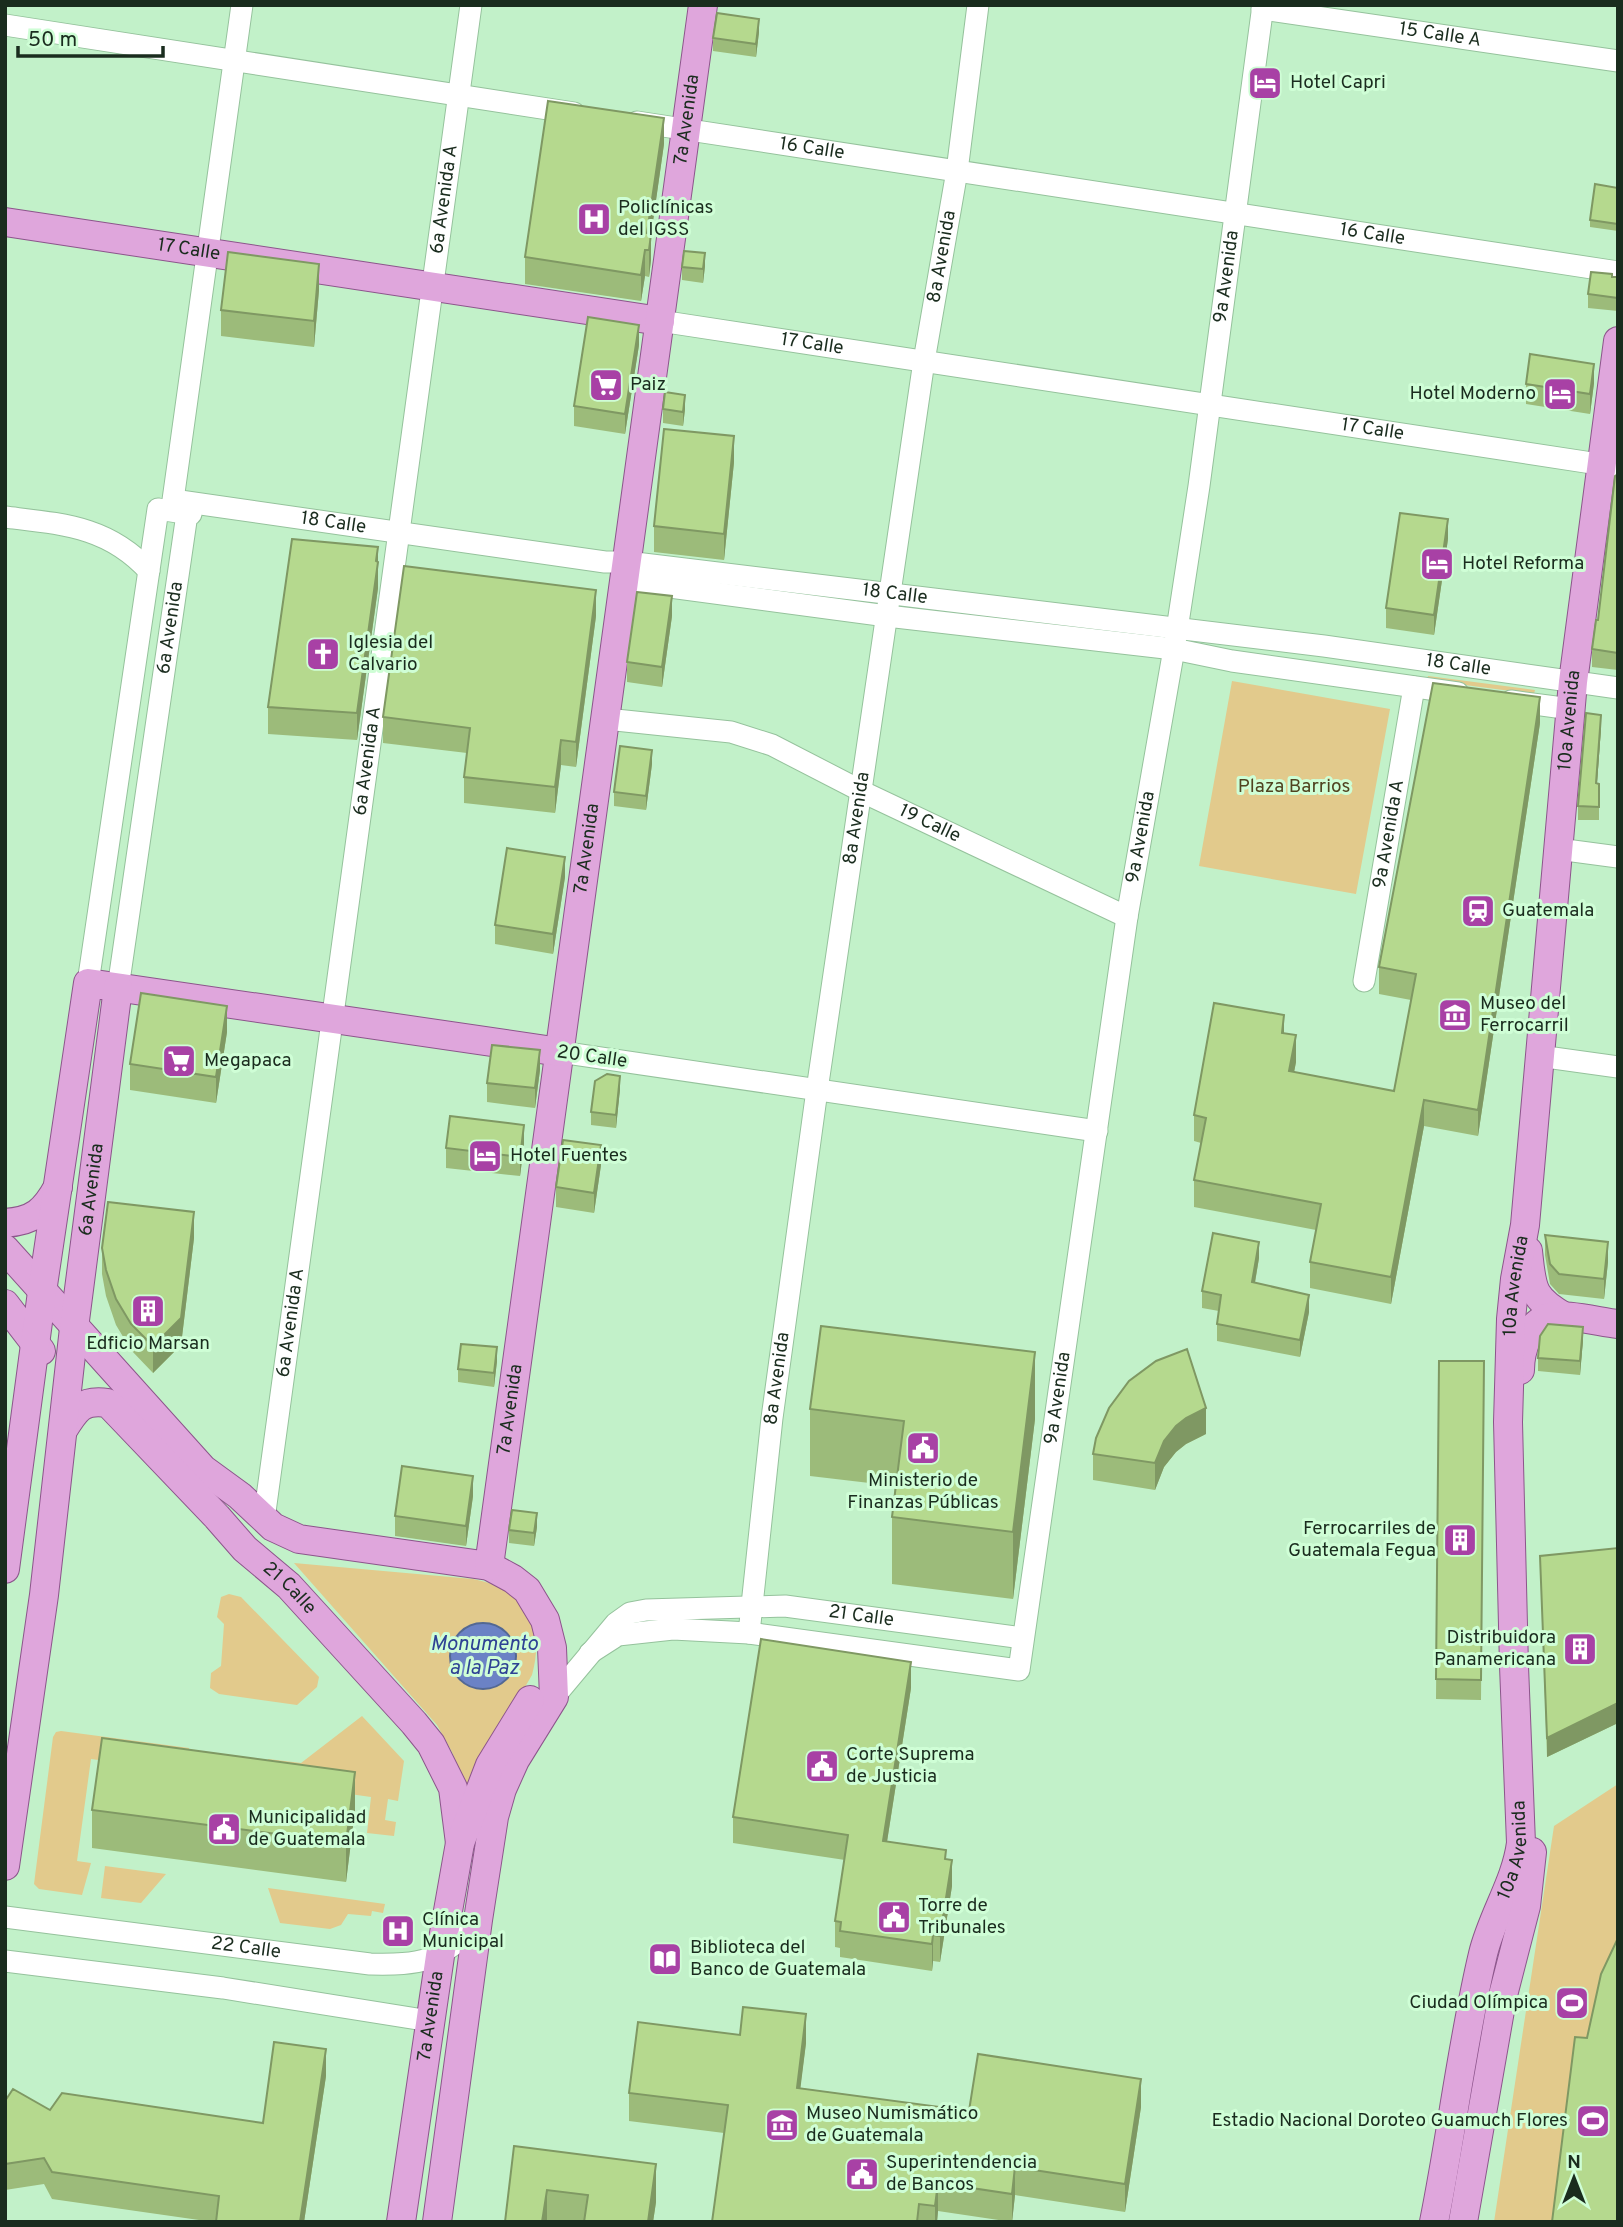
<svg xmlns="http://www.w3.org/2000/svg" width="1623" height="2227" font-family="Overpass,sans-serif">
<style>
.green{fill:#e2ca8c}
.water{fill:#6b82c5;stroke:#536893;stroke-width:2}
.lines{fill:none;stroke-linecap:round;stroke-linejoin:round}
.minor-casing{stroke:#95c29c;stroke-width:23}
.major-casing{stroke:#8c558b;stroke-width:30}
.minor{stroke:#fff;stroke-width:21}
.major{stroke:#dfa6dc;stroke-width:28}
.wall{fill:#9cbb7a}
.shaded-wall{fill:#7f9863}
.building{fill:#b5d98e;stroke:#7f9863;stroke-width:2}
.labels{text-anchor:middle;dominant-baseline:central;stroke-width:6;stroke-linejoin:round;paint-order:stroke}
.street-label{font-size:19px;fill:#1a2c1e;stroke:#cffed6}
.poi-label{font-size:19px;fill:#1a2c1e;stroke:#cffed6;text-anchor:start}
.park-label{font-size:19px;fill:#504320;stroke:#cffed6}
.water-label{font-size:21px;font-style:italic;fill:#2e4294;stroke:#cffed6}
</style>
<rect width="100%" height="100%" fill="#c2f1c9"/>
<path class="green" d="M1428 676 1535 690 1534 694 1427 680Z
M1232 681 1390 709 1356 894 1199 866Z
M294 1563 473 1579C525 1589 546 1624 532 1675L466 1788 452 1752 437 1725Z
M229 1594 241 1597 319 1677 317 1687 297 1705 219 1694 210 1688 211 1673 221 1666 224 1624 217 1617 221 1597Z
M362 1716 404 1761 398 1801 388 1799 385 1820 396 1822 394 1836 367 1833 371 1797 265 1782 268 1759 301 1763Z
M61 1731 189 1748 186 1772 91 1759 77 1861 91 1863 82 1895 39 1889 34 1884 53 1737 56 1732Z
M1618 1784V2222H1494L1554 1826Z
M105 1866 166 1874 141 1903 101 1898Z
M268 1888 385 1904 383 1913 372 1911 371 1916 348 1914 341 1925 330 1929 280 1923Z"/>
<path class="water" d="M450 1656a33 33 0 1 1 66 0a33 33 0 1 1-66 0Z"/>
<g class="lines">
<g class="minor-casing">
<g id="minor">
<path id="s1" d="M242 5 173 500 605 562H627L1324 646 1618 688"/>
<path id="s2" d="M1262 9 1618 61"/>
<path d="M5 25 574 113"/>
<path id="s3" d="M637 122 1618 272"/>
<path id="s4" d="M660 321 1618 467"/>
<path d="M5 517C62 524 108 526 149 571"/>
<path d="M625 581 887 616 1174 649 1232 661 1458 693"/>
<path d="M1511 701 1571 709"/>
<path id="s5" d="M606 719 731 732 772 745 867 794 1127 917"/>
<path d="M1558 849 1618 857"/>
<path id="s6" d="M1364 981 1414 687"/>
<path d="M88 983 158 509 191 514"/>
<path id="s7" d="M118 988 187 514"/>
<path d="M560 1052 1097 1131"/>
<path d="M1539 1056 1618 1067"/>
<path id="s8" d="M264 1519 471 5"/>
<path id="s9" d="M749 1633 772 1418 817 1090 924 361 957 171 978 5"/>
<path id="s10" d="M590 1653 618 1635 673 1629 749 1633 1019 1670 1127 917 1174 649 1199 486 1263 5"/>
<path id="s11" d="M554 1697 616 1623 630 1613 646 1610 785 1606 1023 1638"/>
<path id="s12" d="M5 1917 370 1964C421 1965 440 1962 477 1924"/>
<path d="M5 1961 223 1988 430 2021"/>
</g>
</g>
<g class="major-casing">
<g id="major">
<path id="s13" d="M5 222 660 321"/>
<path d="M5 1223C34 1221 45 1211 58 1187"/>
<path d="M5 1249 203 1469 240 1496 273 1527 299 1539 489 1566 513 1579 527 1590 545 1620 552 1648 554 1697 515 1760 502 1789 494 1817 478 1920 437 2222"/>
<path d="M1528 1251C1532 1288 1531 1298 1565 1317"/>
<path d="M5 1304 41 1351"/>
<path d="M1520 1370C1520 1359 1522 1349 1527 1338 1531 1330 1537 1322 1546 1318 1563 1312 1599 1322 1618 1324"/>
<path id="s14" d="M63 1430C76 1409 82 1399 108 1403L217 1517 245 1549 289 1586 414 1723 431 1744 453 1788 460 1843"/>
<path id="s15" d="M489 1566 703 5"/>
<path d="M5 1569 42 1292 88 983 560 1052"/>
<path id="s16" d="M5 1866 44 1595 74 1328 118 988"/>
<path id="s17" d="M401 2222 440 1956 460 1843 490 1765 530 1700"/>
<path id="s18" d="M1434 2222C1452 2133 1462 2042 1483 1954 1492 1916 1516 1882 1521 1843L1514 1666 1508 1422 1511 1319 1515 1279 1525 1225 1573 682 1618 341"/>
<path d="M1463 2222 1502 1999 1526 1906 1532 1852"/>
</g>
</g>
<use href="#minor" class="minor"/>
<use href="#major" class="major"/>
</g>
<path class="wall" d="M759 32 756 57 713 51V38Z
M664 144 651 234V260L649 277 645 276 641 301 525 284V257Z
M1618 188V231L1590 227V220Z
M705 266 703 283 682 280V267Z
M1612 277H1618V311L1588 308V294Z
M319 290 314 347 221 336V310Z
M639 345 625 434 574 426V406Z
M1594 383 1590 414 1526 404V384Z
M663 409H685L683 426 663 423Z
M734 462 724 560 654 552V526Z
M1618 474V670L1592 667V649L1598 620Z
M1448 539 1434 635 1386 628V608Z
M378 547V588L357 740 268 734V707Z
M596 616 576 767 561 765 555 813 464 803V777L467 753 383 743V717Z
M672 616 662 687 627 682V662Z
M1540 723 1478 1136 1424 1126 1391 1304 1310 1288V1262L1316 1230 1194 1207V1180L1201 1143 1194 1141V1115L1284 1033 1296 1062 1294 1072 1394 1091 1411 1000 1379 994V967Z
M1601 728 1597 783 1599 784V820H1578V806Z
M652 764 646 810 614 806V792Z
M565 877 553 954 495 944V925Z
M227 1032 216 1103 130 1090V1064Z
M540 1070 535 1108 487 1102V1083Z
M620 1089 616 1128 591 1125V1112Z
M524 1145 520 1176 446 1168V1148Z
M601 1165 594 1213 556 1207V1187Z
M1545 1235 1608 1262 1604 1299 1559 1294 1550 1284 1545 1255Z
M194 1238 181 1345 153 1373 131 1350 116 1325 106 1296 102 1274V1248Z
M1259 1258 1255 1283 1309 1312 1300 1357 1217 1341V1324L1219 1311 1202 1308V1291Z
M1583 1340 1580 1375 1538 1371V1358Z
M497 1361 494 1387 458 1382V1369Z
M1439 1361H1484L1481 1700 1436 1699Z
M810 1409 1035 1419 1013 1599 892 1584V1517L895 1486 810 1476Z
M1206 1434 1186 1444 1176 1452 1164 1467 1155 1490 1093 1480V1454Z
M473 1496 466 1546 395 1536V1516Z
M537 1527 534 1546 509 1543V1530Z
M1618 1548V1723L1547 1757 1540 1556Z
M911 1688 887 1842 946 1859 952 1886 940 1962 933 1961 932 1971 840 1957V1948L835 1947V1921L845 1860 733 1843V1817Z
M92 1810H355L346 1882 92 1848Z
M740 2035 806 2043 800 2088 969 2111 1141 2107 1125 2212 1015 2195 1012 2222 938 2211 937 2222H712L724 2133 629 2121V2093Z
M326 2076 304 2222H213L52 2199 44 2184 5 2190V2101L50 2110 263 2123Z
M514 2146 656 2202 653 2222H505Z"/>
<path class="shaded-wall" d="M759 19V32L756 57V44Z
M664 118V144L649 250 647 233Z
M651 234V260L649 277V250Z
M645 250V276L641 301V275Z
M705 253V266L703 283V269Z
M319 264V290L314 347V321Z
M639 325V345L625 434V414Z
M1594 364V383L1590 414V394Z
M685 395V409L683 426V412Z
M734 436V462L724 560V534Z
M1448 519V539L1434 635V615Z
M378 547V588L357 740V713Z
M596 590V616L576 767V742Z
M672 596V616L662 687V667Z
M1540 697V723L1478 1136V1110Z
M1601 715V728L1596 797V783Z
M561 740V765L555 813V787Z
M652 750V764L646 810V796Z
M565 857V877L553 954V934Z
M227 1006V1032L216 1103V1077Z
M1284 1015V1041L1282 1033Z
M1296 1035V1062L1289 1098V1071Z
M540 1050V1070L535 1108V1088Z
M620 1076V1089L616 1128V1115Z
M1424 1100V1126L1391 1304V1277Z
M524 1125V1145L520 1176V1157Z
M601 1145V1165L594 1213V1193Z
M194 1212V1238L181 1345 153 1373V1346Z
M1259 1242V1258L1252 1299V1282Z
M1608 1242V1262L1604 1299V1279Z
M1309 1295V1312L1300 1357V1340Z
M1583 1327V1340L1580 1375V1361Z
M497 1347V1361L494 1387V1373Z
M1035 1352V1419L1013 1599V1532Z
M1206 1408V1434L1186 1444 1176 1452 1164 1467 1155 1490V1463L1164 1441 1176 1426 1186 1418Z
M473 1476V1496L466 1546V1526Z
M537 1513V1527L534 1546V1533Z
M911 1662V1688L883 1867V1841Z
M1618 1703V1723L1547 1757V1738Z
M355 1772V1810L346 1882V1843Z
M952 1860V1886L940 1962V1936Z
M933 1935V1961L932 1971V1944Z
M806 2014V2043L797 2116V2088Z
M326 2049V2076L304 2222H300Z
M1141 2079V2107L1125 2212V2184Z
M656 2164V2202L653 2222H648Z
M1015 2167V2195L1012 2222V2194Z
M938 2183V2211L937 2222H935V2206Z
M547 2190V2222H542Z"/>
<path class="building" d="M717 13 759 19 756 44 713 38Z
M548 101 664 118 647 233 651 234 649 250H645L641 275 525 257Z
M1595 184 1618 188V224L1590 220Z
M684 251 705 253 703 269 682 267Z
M228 252 319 264 314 321 221 310Z
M1591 272 1612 274V277H1618V298L1588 294Z
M588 317 639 325 625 414 574 406Z
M1530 354 1594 364 1590 394 1526 384Z
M665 392 685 395 683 412 663 409Z
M664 429 734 436 724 534 654 526Z
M1618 474V653L1592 649 1596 620H1598L1615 476Z
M1400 513 1448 519 1434 615 1386 608Z
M292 539 378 547 376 561 378 562 357 713 268 707Z
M404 566 596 590 576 742 561 740 555 787 464 777 470 728 383 717Z
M637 592 672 596 662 667 627 662Z
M1433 683 1540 697 1478 1110 1424 1100 1391 1277 1310 1262 1321 1204 1194 1180 1206 1118 1194 1115 1214 1003 1284 1015 1282 1033 1296 1035 1289 1071 1394 1091 1416 974 1379 967Z
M1586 713 1601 715 1596 783 1599 784V807L1578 806Z
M620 746 652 750 646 796 614 792Z
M507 848 565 857 553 934 495 925Z
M141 993 227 1006 216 1077 130 1064Z
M492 1045 540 1050 535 1088 487 1083Z
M607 1074 620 1076 616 1115 591 1112 595 1081Z
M450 1116 524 1125 520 1157 446 1148Z
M563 1140 601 1145 594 1193 556 1187Z
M108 1202 194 1212 181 1318 153 1346 131 1324 116 1299 106 1270 102 1248Z
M1213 1233 1259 1242 1252 1282 1309 1295 1300 1340 1217 1324 1221 1295 1202 1291Z
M1545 1235 1608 1242 1604 1279 1559 1274 1550 1264Z
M1548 1324 1583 1327 1580 1361 1538 1358 1540 1336Z
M821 1326 1035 1352 1013 1532 892 1517 904 1421 810 1409Z
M461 1344 497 1347 494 1373 458 1369Z
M1187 1349 1206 1408 1186 1418 1176 1426 1164 1441 1155 1463 1093 1454 1096 1438 1109 1408 1129 1381 1156 1361Z
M1439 1361H1484L1481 1680 1436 1679Z
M402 1466 473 1476 466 1526 395 1516Z
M512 1510 537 1513 534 1533 509 1530Z
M1618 1548V1703L1547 1738 1540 1556Z
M761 1639 911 1662 883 1841 946 1850 945 1859 952 1860 940 1936 933 1935 932 1944 840 1931 841 1922 835 1921 848 1835 733 1817Z
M102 1738 355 1772 346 1843 92 1810Z
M1618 1938V2222H1552L1575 2037 1587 2038 1601 1974Z
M743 2007 806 2014 797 2088 969 2111 978 2054 1141 2079 1125 2184 1015 2167 1012 2194 938 2183 935 2206 919 2204 917 2222H712L728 2105 629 2093 638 2022 740 2035Z
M274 2042 326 2049 300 2222H216L219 2196 52 2172 44 2158 5 2164V2101L13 2089 50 2110 62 2093 263 2123Z
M514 2146 656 2164 648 2222H584L588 2195 547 2190 542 2222H505Z"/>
<defs>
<g id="hotel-square" transform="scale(1.75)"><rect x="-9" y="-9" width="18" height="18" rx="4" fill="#a841a5" stroke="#cffed6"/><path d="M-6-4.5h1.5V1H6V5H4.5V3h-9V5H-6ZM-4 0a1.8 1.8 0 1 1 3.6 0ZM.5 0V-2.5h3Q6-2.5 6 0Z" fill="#fff"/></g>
<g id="hospital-square" transform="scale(1.75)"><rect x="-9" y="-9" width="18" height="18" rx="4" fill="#a841a5" stroke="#cffed6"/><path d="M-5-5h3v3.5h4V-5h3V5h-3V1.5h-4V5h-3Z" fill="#fff"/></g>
<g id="supermarket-square" transform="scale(1.75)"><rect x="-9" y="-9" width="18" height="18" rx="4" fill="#a841a5" stroke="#cffed6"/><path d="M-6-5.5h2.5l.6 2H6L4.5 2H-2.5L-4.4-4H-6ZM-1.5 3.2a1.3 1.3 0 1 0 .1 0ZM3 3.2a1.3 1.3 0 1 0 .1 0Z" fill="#fff"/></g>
<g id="church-square" transform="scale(1.75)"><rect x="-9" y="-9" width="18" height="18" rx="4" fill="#a841a5" stroke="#cffed6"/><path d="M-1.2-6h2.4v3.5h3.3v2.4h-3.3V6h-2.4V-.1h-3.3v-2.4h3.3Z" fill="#fff"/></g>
<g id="station-square" transform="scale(1.75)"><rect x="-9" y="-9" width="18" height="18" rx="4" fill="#a841a5" stroke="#cffed6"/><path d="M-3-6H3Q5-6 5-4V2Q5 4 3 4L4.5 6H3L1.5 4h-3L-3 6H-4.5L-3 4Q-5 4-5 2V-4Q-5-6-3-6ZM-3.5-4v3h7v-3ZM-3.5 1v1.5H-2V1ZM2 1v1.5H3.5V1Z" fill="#fff"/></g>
<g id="museum-square" transform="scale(1.75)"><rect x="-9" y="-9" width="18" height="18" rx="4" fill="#a841a5" stroke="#cffed6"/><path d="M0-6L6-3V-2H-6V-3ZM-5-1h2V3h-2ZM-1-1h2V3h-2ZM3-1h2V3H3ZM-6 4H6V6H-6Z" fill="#fff"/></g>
<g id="building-square" transform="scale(1.75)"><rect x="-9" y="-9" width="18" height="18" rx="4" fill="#a841a5" stroke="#cffed6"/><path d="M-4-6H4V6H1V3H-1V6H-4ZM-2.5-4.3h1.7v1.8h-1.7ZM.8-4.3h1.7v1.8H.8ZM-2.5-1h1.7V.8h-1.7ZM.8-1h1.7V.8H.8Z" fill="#fff"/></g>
<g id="civic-square" transform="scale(1.75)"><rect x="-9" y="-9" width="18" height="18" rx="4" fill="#a841a5" stroke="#cffed6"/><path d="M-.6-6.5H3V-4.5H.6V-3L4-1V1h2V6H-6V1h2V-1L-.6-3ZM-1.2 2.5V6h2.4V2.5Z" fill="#fff"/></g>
<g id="library-square" transform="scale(1.75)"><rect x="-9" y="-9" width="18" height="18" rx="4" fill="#a841a5" stroke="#cffed6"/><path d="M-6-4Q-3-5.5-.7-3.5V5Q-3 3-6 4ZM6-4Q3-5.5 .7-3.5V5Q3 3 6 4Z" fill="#fff"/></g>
<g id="stadium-square" transform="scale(1.75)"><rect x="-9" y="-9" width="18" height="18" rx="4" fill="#a841a5" stroke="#cffed6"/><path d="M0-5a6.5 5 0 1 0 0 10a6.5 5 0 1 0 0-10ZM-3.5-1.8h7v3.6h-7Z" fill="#fff"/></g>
</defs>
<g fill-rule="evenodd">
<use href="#hotel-square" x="1265" y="83"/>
<use href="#hospital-square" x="594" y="219"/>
<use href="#supermarket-square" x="606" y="385"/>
<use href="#hotel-square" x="1560" y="394"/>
<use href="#hotel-square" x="1437" y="564"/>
<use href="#church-square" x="323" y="654"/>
<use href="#station-square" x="1478" y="911"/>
<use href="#museum-square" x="1455" y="1015"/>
<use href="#supermarket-square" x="179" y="1061"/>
<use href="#hotel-square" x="485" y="1156"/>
<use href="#building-square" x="148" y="1311"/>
<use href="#civic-square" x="923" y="1448"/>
<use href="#building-square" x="1460" y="1540"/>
<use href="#building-square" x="1580" y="1649"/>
<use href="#civic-square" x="822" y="1766"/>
<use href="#civic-square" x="224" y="1829"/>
<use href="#civic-square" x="894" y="1917"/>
<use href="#hospital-square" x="398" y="1931"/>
<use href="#library-square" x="665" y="1959"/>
<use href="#stadium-square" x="1572" y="2003"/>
<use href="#stadium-square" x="1593" y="2121"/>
<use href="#museum-square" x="782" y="2125"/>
<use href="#civic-square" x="862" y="2174"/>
</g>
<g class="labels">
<g class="street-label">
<text stroke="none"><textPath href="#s2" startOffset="180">15 Calle A</textPath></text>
<text stroke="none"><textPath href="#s15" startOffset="1460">7a Avenida</textPath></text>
<text stroke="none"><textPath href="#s3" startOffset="177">16 Calle</textPath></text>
<text stroke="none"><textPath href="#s8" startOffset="1332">6a Avenida A</textPath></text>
<text stroke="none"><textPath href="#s3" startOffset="744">16 Calle</textPath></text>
<text stroke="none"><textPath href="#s13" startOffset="186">17 Calle</textPath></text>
<text stroke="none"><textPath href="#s9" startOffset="1390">8a Avenida</textPath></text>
<text stroke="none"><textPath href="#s10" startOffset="1846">9a Avenida</textPath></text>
<text stroke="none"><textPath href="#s4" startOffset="154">17 Calle</textPath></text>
<text stroke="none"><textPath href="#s4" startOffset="721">17 Calle</textPath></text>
<text stroke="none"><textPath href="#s1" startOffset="662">18 Calle</textPath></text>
<text stroke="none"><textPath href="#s1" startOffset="1228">18 Calle</textPath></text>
<text stroke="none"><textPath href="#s7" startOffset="364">6a Avenida</textPath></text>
<text stroke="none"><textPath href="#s1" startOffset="1796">18 Calle</textPath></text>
<text stroke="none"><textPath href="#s18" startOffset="1516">10a Avenida</textPath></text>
<text stroke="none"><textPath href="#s8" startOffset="765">6a Avenida A</textPath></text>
<text stroke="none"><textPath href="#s9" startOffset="822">8a Avenida</textPath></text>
<text stroke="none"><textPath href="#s5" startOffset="345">19 Calle</textPath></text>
<text stroke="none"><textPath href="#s6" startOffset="149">9a Avenida A</textPath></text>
<text stroke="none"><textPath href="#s10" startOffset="1279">9a Avenida</textPath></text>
<text stroke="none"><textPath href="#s15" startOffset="724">7a Avenida</textPath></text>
<text transform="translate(592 1057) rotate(8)">20 Calle</text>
<text stroke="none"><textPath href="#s16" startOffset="682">6a Avenida</textPath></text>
<text stroke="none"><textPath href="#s18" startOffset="948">10a Avenida</textPath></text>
<text stroke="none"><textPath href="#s8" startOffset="198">6a Avenida A</textPath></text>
<text stroke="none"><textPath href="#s9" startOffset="256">8a Avenida</textPath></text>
<text stroke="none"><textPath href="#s10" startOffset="712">9a Avenida</textPath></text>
<text stroke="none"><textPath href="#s15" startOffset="158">7a Avenida</textPath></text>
<text stroke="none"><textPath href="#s14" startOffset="317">21 Calle</textPath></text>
<text stroke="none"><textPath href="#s11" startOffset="346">21 Calle</textPath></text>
<text stroke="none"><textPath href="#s18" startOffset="382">10a Avenida</textPath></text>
<text stroke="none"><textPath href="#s12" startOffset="243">22 Calle</textPath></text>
<text stroke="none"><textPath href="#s17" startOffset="208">7a Avenida</textPath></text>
</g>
<g class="poi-label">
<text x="1290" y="83">Hotel Capri</text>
<text x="618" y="208">Policlínicas<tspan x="618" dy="22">del IGSS</tspan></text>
<text x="630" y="385">Paiz</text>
<text x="1536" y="394" text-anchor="end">Hotel Moderno</text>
<text x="1462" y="564">Hotel Reforma</text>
<text x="348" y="643">Iglesia del<tspan x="348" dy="22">Calvario</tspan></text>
<text x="1502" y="911">Guatemala</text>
<text x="1480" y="1004">Museo del<tspan x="1480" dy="22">Ferrocarril</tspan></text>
<text x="204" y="1061">Megapaca</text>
<text x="510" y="1156">Hotel Fuentes</text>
<text x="148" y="1344" text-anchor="middle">Edficio Marsan</text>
<text x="923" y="1481" text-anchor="middle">Ministerio de<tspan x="923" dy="22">Finanzas Públicas</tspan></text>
<text x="1436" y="1529" text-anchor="end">Ferrocarriles de<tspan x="1436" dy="22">Guatemala Fegua</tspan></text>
<text x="1556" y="1638" text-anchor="end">Distribuidora<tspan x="1556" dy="22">Panamericana</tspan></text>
<text x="846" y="1755">Corte Suprema<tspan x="846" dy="22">de Justicia</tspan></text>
<text x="248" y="1818">Municipalidad<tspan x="248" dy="22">de Guatemala</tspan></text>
<text x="918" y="1906">Torre de<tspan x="918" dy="22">Tribunales</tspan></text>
<text x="422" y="1920">Clínica<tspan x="422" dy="22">Municipal</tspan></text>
<text x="690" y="1948">Biblioteca del<tspan x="690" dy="22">Banco de Guatemala</tspan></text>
<text x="1548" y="2003" text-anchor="end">Ciudad Olímpica</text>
<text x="806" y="2114">Museo Numismático<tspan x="806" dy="22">de Guatemala</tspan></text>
<text x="1568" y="2121" text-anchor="end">Estadio Nacional Doroteo Guamuch Flores</text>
<text x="886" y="2163">Superintendencia<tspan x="886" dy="22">de Bancos</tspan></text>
</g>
<g class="park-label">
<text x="1294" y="787">Plaza Barrios</text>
</g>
<g class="water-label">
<text x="484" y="1644">Monumento<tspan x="484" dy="24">a la Paz</tspan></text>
</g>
</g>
<rect width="1623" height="2227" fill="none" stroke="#1a2c1e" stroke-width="14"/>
<g transform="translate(1574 2178)" stroke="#cffed6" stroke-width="5" paint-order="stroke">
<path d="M0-5L12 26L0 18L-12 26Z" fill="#1a2c1e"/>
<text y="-10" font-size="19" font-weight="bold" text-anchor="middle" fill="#1a2c1e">N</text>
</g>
<path d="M18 46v10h145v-10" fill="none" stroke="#1a2c1e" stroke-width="3.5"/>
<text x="28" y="46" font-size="21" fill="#1a2c1e" stroke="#cffed6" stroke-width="5" paint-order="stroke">50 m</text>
</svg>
